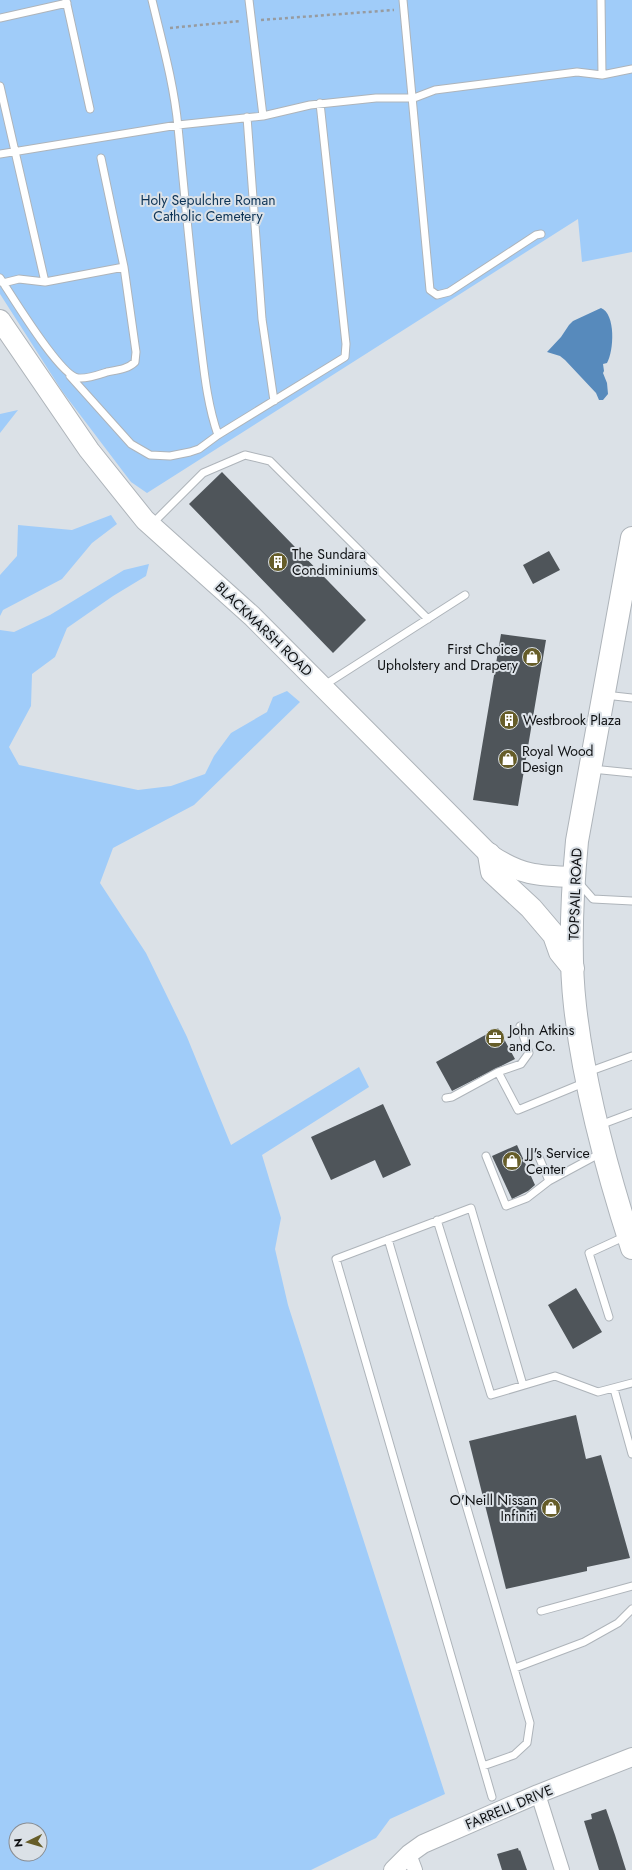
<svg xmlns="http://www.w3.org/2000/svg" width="632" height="1870" font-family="Jost,sans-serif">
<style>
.green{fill:#a0ccf9;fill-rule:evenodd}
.water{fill:#578abc}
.building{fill:#4f555a}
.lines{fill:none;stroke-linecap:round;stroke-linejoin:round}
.service-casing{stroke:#aeb4ba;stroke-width:9}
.minor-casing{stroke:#aeb4ba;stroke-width:16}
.tertiary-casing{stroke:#aeb4ba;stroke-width:20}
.secondary-casing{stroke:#aeb4ba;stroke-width:22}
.primary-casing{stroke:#aeb4ba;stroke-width:24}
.path{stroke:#979ba0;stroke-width:2.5;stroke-dasharray:3 3;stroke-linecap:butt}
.service{stroke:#fff;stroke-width:7}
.minor{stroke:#fff;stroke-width:14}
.tertiary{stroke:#fff;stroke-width:18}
.secondary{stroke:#fff;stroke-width:20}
.primary{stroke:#fff;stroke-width:22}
.labels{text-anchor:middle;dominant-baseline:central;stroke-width:4;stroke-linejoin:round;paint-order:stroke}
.park-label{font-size:14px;fill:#0d3355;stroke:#dbe1e7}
.poi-label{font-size:14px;fill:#0e1012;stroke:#dbe1e7;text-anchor:start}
.street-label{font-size:14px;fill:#0e1012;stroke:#dbe1e7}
</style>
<rect width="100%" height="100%" fill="#dbe1e7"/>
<path class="green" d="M0 0H632V252L582 262 578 219 147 493 131 482 62 391 0 294Z
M18 410 0 433V414Z
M111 515 117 524 92 543 62 579 3 610 0 616V575L17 556 18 525 72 530Z
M149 564 146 576 113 596 67 628 55 657 32 674 31 706 9 747 19 765 138 790 171 786 205 774 214 756 231 733 267 712 273 697 287 691 300 702 194 805 113 848 100 883 146 953 187 1037 231 1145 359 1067 369 1087 262 1155 281 1218 275 1249 288 1305 445 1794 390 1819 376 1838 311 1870H0V630L14 632 50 615 124 570ZM16 1830H40V1854H16Z"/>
<path class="water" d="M601 308C616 314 614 351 607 363L603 364 604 371 603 373 607 383 608 394 603 400H599L596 393 565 360 560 356 547 352 561 337 569 325 573 321Z"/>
<path class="building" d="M222 472 366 620 333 653 189 504Z
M549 551 560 570 533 584 523 565Z
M501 634 546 640 518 806 473 800Z
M498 1028 515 1059 452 1091 436 1062Z
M383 1104 411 1165 383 1178 375 1160 331 1180 311 1137Z
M517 1145 535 1185 528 1191 512 1199 492 1156Z
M576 1288 602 1332 573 1349 548 1305Z
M576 1415 586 1459 601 1455 630 1558 587 1567V1571L506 1589 469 1441Z
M606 1809 615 1835 626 1870H599L584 1821 592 1819 591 1814Z
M518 1848 519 1851 520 1850 527 1870H502L497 1854Z"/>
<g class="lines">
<g class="service-casing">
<path id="service" d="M66 0 90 109
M152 0C162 42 174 84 178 127 185 198 191 268 200 338 204 370 207 404 218 435
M249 0 263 116
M403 0 430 290 437 295 449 292 536 235 541 234
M601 0 602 75
M0 18 67 3
M0 86 45 282
M247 117 262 319 274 401
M0 154 178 125 263 116 310 105 376 98H414L435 90 577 72 602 75 632 69
M0 278C12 296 60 376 78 378 87 379 98 375 107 372 117 370 128 369 135 362L136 352 124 267 101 158
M3 283 19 279 45 282 124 267
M70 376 131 444 150 455 170 456 190 452 199 449 218 435 345 357 346 344 320 103
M151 525 203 473 245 455 270 461 428 619
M323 686 465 595
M605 695 632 698
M592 769 632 773
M579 883 593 899 632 901
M498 1072 521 1064 529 1053 520 1026
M588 1072 632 1056
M446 1098 452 1097 498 1072 518 1110 586 1082
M600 1125 632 1113
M486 1156 506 1206 527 1198 549 1181
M539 1157 549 1181 601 1153
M437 1220 491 1395 555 1376 598 1392 632 1383
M388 1239 530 1723 527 1743 514 1755 483 1766
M609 1317 589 1253 626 1236
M614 1389 632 1454
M541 1611 632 1586
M515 1668 584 1642 618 1623 632 1609
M492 1797 336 1259 471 1208 523 1385"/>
</g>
<g class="minor-casing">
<path id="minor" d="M538 1794 562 1870
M409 1854 415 1870"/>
</g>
<g class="tertiary-casing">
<path id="tertiary" d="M393 1870 409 1854 423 1844 538 1794 632 1757"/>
</g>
<g class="secondary-casing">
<path id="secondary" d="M0 320 89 450 145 520 252 616 489 854C520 875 537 876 574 877"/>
</g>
<g class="primary-casing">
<path id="primary" d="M632 538 577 841C572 894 569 953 575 1006 584 1086 607 1171 632 1248
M489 854 492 872 531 908 554 935 560 952 573 968"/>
</g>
<path class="path" d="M261 20 394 10
M170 28 241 21"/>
<use href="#service" class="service"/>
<use href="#minor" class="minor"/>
<use href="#tertiary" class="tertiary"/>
<use href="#secondary" class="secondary"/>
<use href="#primary" class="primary"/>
</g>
<defs>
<g id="building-disc" transform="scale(1)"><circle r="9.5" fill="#665d29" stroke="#dbe1e7"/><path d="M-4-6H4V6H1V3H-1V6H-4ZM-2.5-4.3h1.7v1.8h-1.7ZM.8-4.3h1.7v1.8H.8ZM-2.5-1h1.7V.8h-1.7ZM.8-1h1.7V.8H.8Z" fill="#fff"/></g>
<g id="shop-disc" transform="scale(1)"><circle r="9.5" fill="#665d29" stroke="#dbe1e7"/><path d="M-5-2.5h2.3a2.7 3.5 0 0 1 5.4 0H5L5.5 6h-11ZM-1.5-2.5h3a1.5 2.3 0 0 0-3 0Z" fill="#fff"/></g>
<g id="office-disc" transform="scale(1)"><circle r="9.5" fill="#665d29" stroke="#dbe1e7"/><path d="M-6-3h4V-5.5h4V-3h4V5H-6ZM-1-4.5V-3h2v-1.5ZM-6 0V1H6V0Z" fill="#fff"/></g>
</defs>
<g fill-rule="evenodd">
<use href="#building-disc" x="278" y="562"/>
<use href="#shop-disc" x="532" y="657"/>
<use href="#building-disc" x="509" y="720"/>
<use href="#shop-disc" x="508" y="759"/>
<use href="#office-disc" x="495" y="1038"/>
<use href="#shop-disc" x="512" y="1161"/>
<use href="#shop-disc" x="551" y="1508"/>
</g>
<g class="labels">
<g class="park-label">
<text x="208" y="200">Holy Sepulchre Roman<tspan x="208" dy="16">Catholic Cemetery</tspan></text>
</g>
<g class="poi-label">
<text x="292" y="554">The Sundara<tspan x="292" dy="16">Condiminiums</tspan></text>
<text x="518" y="649" text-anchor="end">First Choice<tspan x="518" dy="16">Upholstery and Drapery</tspan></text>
<text x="523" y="720">Westbrook Plaza</text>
<text x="522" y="751">Royal Wood<tspan x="522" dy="16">Design</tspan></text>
<text x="509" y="1030">John Atkins<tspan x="509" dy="16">and Co.</tspan></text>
<text x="526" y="1153">JJ's Service<tspan x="526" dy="16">Center</tspan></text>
<text x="537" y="1500" text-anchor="end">O'Neill Nissan<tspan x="537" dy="16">Infiniti</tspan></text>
</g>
<g class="street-label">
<text transform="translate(264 629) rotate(44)">BLACKMARSH ROAD</text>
<text transform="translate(575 894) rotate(-88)">TOPSAIL ROAD</text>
<text transform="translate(509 1807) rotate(-23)">FARRELL DRIVE</text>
</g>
</g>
<g transform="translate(28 1842) rotate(265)"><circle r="19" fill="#dbe1e7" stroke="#898d92"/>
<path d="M0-3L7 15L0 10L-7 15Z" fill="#665d29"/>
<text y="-6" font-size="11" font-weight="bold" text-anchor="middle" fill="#0e1012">N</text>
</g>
</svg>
